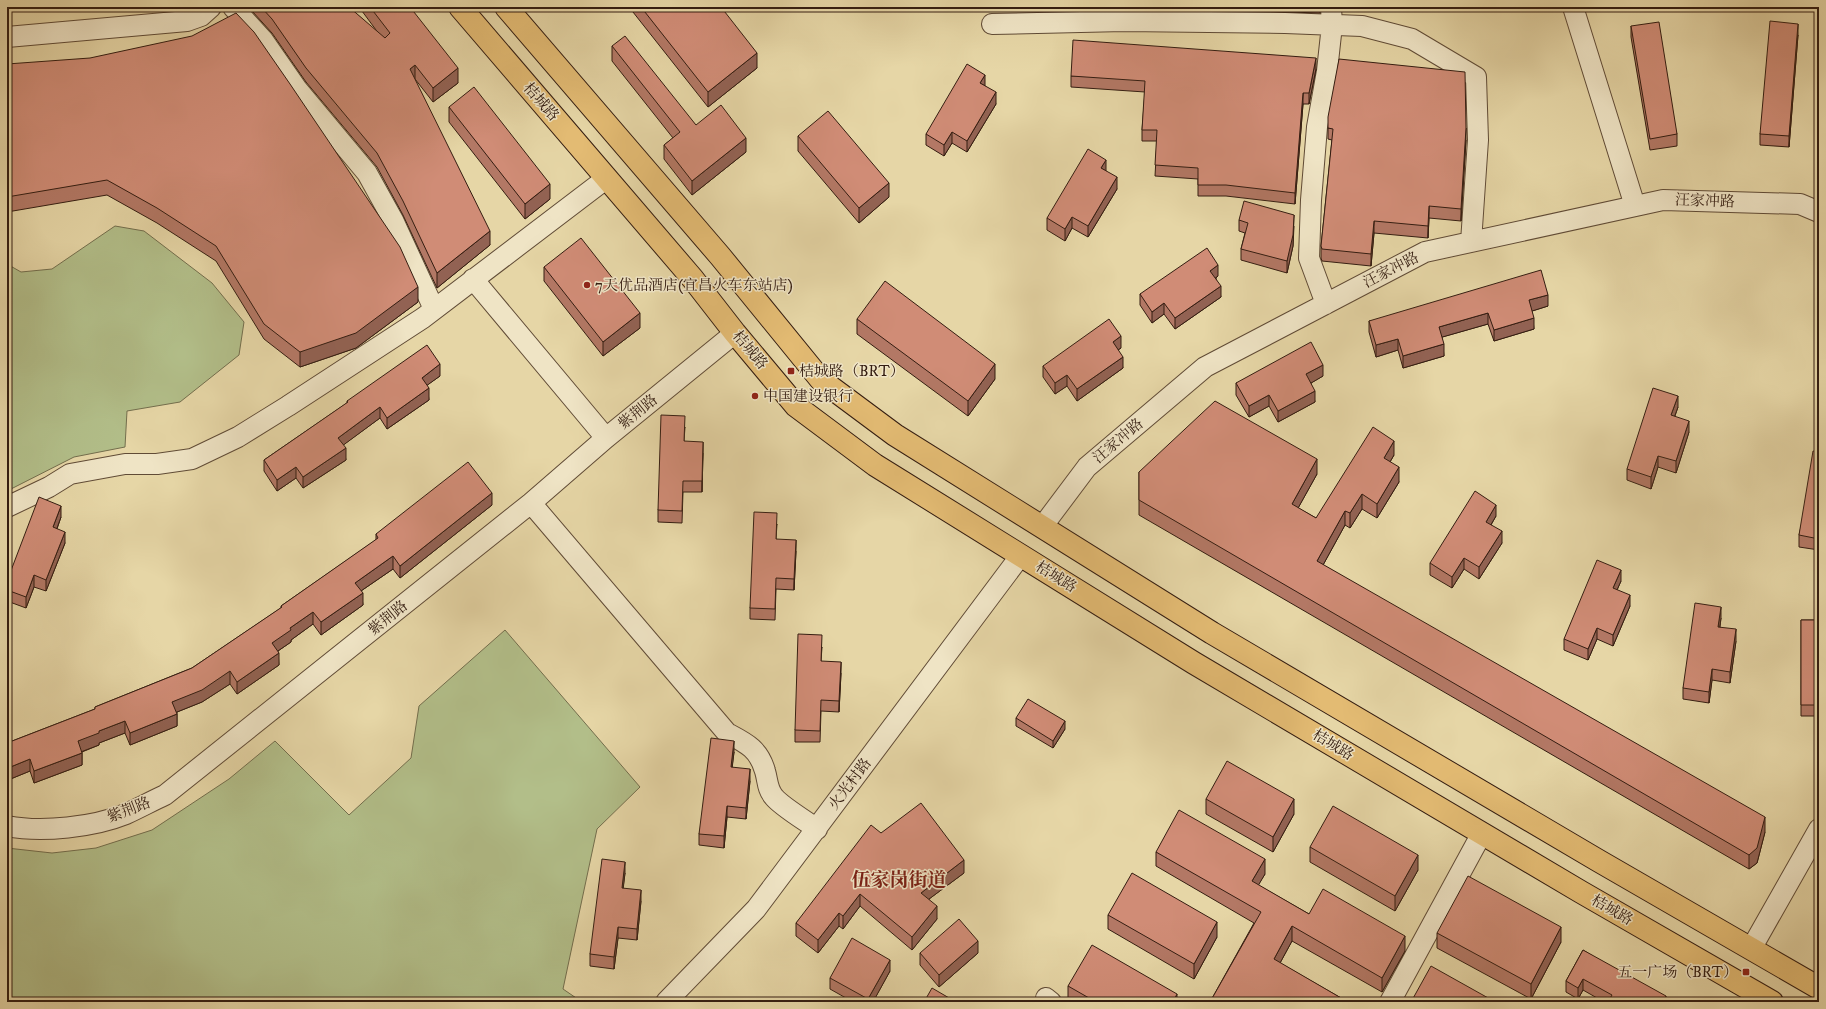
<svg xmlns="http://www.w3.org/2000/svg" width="1826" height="1009" font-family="'IM FELL DW Pica','Noto Serif SC',serif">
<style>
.green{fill:#b2be89;stroke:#736e4d}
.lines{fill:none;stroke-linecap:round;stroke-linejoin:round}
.minor-casing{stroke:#604b36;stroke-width:22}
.major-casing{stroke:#341d11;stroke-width:24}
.minor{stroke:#efe4c5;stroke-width:20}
.major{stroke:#e3bb73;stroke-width:22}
.wall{fill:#b37865;stroke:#341d11}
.shaded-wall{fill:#926253;stroke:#341d11}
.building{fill:#d08c76;stroke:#341d11}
.poi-dot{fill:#8f2418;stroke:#efe4c5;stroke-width:1.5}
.labels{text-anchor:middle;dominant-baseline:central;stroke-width:3;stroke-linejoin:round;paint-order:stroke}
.street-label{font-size:15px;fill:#341d11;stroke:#efe4c5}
.poi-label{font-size:15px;fill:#341d11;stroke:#efe4c5;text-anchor:start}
.district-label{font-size:19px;font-weight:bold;fill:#7a1f14;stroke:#efe4c5}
</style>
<rect width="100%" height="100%" fill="#e6d6a6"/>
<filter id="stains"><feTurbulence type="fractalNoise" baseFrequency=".005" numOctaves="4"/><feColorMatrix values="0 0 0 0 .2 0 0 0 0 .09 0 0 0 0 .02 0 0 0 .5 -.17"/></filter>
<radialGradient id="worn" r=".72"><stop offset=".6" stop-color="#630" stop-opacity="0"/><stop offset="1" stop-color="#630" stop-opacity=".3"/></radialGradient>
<path class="green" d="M115 226 144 231 212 283 244 322 239 355 180 402 127 411 125 447 74 457 7 491V264L21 272 52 269Z
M505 630 640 787 597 829 563 989 582 1002H7V848L52 853 96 848 152 830 229 779 275 741 349 815 411 758 419 706Z"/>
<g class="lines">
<g class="minor-casing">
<path id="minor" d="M233 7 263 40 297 89 367 173 393 220 434 309
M1573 7 1635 206
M992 24 1124 21 1285 23 1362 26 1412 39 1476 77 1478 140 1471 242
M7 37 187 21 201 16 211 7
M473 279 606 438
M1326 304 1309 258 1311 200 1317 127 1327 71 1332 25 1331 7
M531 503 727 733C746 743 759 749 765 771 768 781 767 789 774 797 781 806 806 821 817 829
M7 507 49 487 70 474 125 464H157L192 459 238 437 288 406 423 318 607 178
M1042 527 1087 467 1205 367 1425 252 1663 200 1800 204 1819 212
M7 826C42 833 94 827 126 814 139 808 152 801 165 795L531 503 606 438 735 333
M1751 949 1819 829
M1046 998 1051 1002
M666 1002 756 909 1021 555
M1390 1002 1482 833"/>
</g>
<g class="major-casing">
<path id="major" d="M460 7 693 279 735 333 796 406 875 465 1194 663 1581 892 1772 1002
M506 7 720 256 821 380 895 435 1212 633 1599 861 1819 988"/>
</g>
<use href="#minor" class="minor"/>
<use href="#major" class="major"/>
</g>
<path class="wall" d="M252 7H349L379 34 359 7H410L458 83 433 102 415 79V80L490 245 437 288 403 215 377 167 306 82 272 33 252 11Z
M629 7H721L757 68 708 107Z
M1004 7H1104V10L1004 9Z
M1136 7H1320V13Z
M1631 26 1677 134V146L1650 150 1631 37Z
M1798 35 1789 147 1760 145V134Z
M612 46 696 125 746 152 692 195 664 159V145L673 138 612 61Z
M7 64 418 302 356 348 300 367 264 339 216 261 157 223 107 195 7 212Z
M1316 69 1309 104H1303L1295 204 1226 196H1198V179L1155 176 1157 141H1142V130L1145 92 1071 87V76Z
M985 86 996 104 967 152 952 143 944 156 926 145V134Z
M449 107 550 199 525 219 449 122Z
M1328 128 1466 140 1461 221 1429 218 1428 238 1374 233 1371 266 1322 261 1321 258V246L1332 140 1328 139Z
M798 136 889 197 859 223 798 151Z
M1106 171 1117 189 1088 237 1072 228 1065 241 1047 230V218Z
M1239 220 1294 226 1293 246 1287 273 1241 260V249L1245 233 1239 231Z
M544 267 640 328 603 356 544 281Z
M1218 276 1216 278 1221 297 1175 329 1164 314 1152 323 1140 305V294Z
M1548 306 1532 311 1534 329 1494 341 1488 324 1442 337 1444 356 1403 368 1398 350 1376 357 1369 332V321Z
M857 319 995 379 968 416 857 334Z
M1121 348 1118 350 1123 368 1077 401 1067 386 1055 394 1043 377V366Z
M440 376 427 385 429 400 387 429 380 418 343 445 346 460 303 488 296 478 277 491 264 471V460L347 403V401Z
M1323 376 1311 383 1315 402 1278 422 1269 406 1249 417 1236 395V383Z
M1678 407 1675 416 1689 432 1676 473 1658 467 1651 489 1627 480V469Z
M685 427 684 441 703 453 702 492H683L682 523 658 522V510Z
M1819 452V550L1799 547V535Z
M1394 455 1390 462 1399 482 1377 518 1362 509 1350 528 1345 525 1323 565 1765 832 1757 863 1749 869 1139 515V472L1317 474 1298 508 1316 518Z
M492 505 400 578 393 569 361 591 363 605 321 635 313 624 291 640V642L278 651 279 665 237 694 230 684 202 702 177 712V726L130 745 125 733 99 743V745L82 752V765L34 783 30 771 8 780 7 776V743L95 709V707L192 668 281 608V606L376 540V534Z
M1496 516 1491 525 1502 543 1479 579 1464 569 1452 588 1430 575V563Z
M61 517 57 529 65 543 46 591 34 587 26 608 7 601V581Z
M777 524 776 539 796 551 794 590 776 589 775 620 750 619V608Z
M1621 581 1617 590 1630 606 1613 646 1597 639 1588 660 1564 650V639Z
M1721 618 1720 627 1736 641 1730 683 1712 680 1709 703 1683 699V688Z
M1801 620H1819V716H1801Z
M822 647 821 661 841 673 839 712 821 711 820 742H795V730Z
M1016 718 1065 729 1053 748 1016 726Z
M734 752 732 767 750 781 746 819 727 817 724 848 699 845V834Z
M1206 799 1294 814 1273 852 1206 814Z
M881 833 964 873 929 899 937 919 912 950 860 906 843 929 839 926 818 953 796 936V923Z
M1310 847 1418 870 1395 911 1310 862Z
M1156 852 1265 874 1258 885 1309 914 1405 951 1382 992 1292 941 1280 963 1348 1002H1210L1254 923 1156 866Z
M625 873 623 888 641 901 637 940 618 938 614 969 590 966V954Z
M1108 915 1217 937 1194 979 1108 929Z
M1437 933 1561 942 1531 999 1437 948Z
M1583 950 1666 1002H1604L1583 990 1578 999 1566 992V981Z
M920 953H978L939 987 920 965Z
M890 971 875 998 883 1002H853L830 989V978Z
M1068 986 1177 1002H1071L1068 1001Z"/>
<path class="shaded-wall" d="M1798 24V35L1789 147V136Z
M757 53V68L708 107V92Z
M1316 58V69L1309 104V93Z
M415 65V79L410 83V69Z
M458 68V83L433 102V88Z
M985 75V86L980 83Z
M996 92V104L967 152V141Z
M1303 93V104L1295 204V193Z
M1466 128V140L1461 221V209Z
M952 132V143L944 156V145Z
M746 138V152L692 195V181Z
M1106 160V171L1101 168Z
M1117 177V189L1088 237V226Z
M889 183V197L859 223V208Z
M550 184V199L525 219V204Z
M1429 206V218L1428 238V226Z
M1294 215 1293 246 1287 273V261Z
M1072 217V228L1065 241V229Z
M1374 221V233L1371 266V254Z
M490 231V245L437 288V273Z
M1218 265V276L1210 282V271Z
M1221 286V297L1175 329V318Z
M418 287V302L356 348 300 367V352Z
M1548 295V306L1529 312V300Z
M1164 303V314L1152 323V312Z
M640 313V328L603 356V342Z
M1488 313V324L1439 338V327Z
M1534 318V329L1494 341V330Z
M1121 336V348L1113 353V342Z
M1398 339V350L1376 357V345Z
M1444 344V356L1403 368V356Z
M1123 357V368L1077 401V389Z
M440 364V376L422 389V378Z
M995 364V379L968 416V401Z
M1323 365V376L1306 386V374Z
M1067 375V386L1055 394V383Z
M429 388V400L387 429V418Z
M1315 391V402L1278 422V411Z
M1269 395V406L1249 417V406Z
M1678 396V407L1671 426V415Z
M380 407V418L338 449V438Z
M1689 421V432L1676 473V461Z
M1394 441V455L1384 472V458Z
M703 442V453L702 492V481Z
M346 448V460L303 488V477Z
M1658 456V467L1651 489V477Z
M1317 459V474L1292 519V504Z
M296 467V478L277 491V480Z
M1399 467V482L1377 518V504Z
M492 493V505L400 578V566Z
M1362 494V509L1350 528V513Z
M1496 505V516L1486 533V522Z
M61 506V517L53 539V527Z
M1345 511V525L1317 576V561Z
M1502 531V543L1479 579V567Z
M65 532V543L46 591V580Z
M796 540V551L794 590V579Z
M393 556V569L355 595V583Z
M1464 558V569L1452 588V577Z
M1621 570V581L1613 599V588Z
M34 575V587L26 608V597Z
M363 593V605L321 635V622Z
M1630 595V606L1613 646V635Z
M1721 607V618L1718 638V627Z
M313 612V624L291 640V642L272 655V643L290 628Z
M1597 628V639L1588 660V649Z
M1736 629V641L1730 683V672Z
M279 653V665L237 694V682Z
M841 662V673L839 712V701Z
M1712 669V680L1709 703V692Z
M230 671V684L202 702 172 714V702Z
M177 714V726L130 745V733Z
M125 721V733L99 743V745L78 753V741L99 731Z
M1065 721V729L1053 748V741Z
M734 741V752L731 778V767Z
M82 753V765L34 783V771Z
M30 759V771L8 780V768Z
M750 769V781L746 819V808Z
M1294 799V814L1273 852V837Z
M727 806V817L724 848V836Z
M1765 817V832L1757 863 1749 869V855Z
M1418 855V870L1395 911V896Z
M1265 859V874L1252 896V881Z
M964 860V873L921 905V893Z
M625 862V873L622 899V888Z
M641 890V901L637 940V929Z
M860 894V906L843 929V916Z
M937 906V919L912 950V937Z
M839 913V926L818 953V940Z
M1217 922V937L1194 979V964Z
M1292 926V941L1274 974V959Z
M618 927V938L614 969V957Z
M1561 927V942L1531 999V984Z
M1405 936V951L1382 992V978Z
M978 941V953L939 987V975Z
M890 960V971L873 1002H868V999Z
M1583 979V990L1578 999V988Z
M1177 994V1002H1173Z
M1666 996V1002H1663Z"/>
<path class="building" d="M261 7H349L385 38 390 33 370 7H410L458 68 433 88 415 65 410 69 490 231 437 273 403 201 377 153 306 68 272 19Z
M641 7H721L757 53 708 92Z
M236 13 254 32 290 84 400 247 418 287 356 333 300 352 264 324 216 246 157 208 107 180 7 197V64L90 58 192 36Z
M1770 21 1798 24 1789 136 1760 134Z
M1659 22 1677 134 1650 139 1631 26Z
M625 36 696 125 721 105 746 138 692 181 664 145 680 132 612 46Z
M1073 40 1316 58 1309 93H1303L1295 193 1226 185H1198V168L1155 165 1157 130H1142L1145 81 1071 76Z
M1339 59 1465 72 1466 128 1461 209 1429 206 1428 226 1374 221 1371 254 1322 249 1321 246 1333 129 1328 128V117Z
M967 64 985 75 980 83 996 92 967 141 952 132 944 145 926 134Z
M474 87 550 184 525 204 449 107Z
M828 111 889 183 859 208 798 136Z
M1088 149 1106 160 1101 168 1117 177 1088 226 1072 217 1065 229 1047 218Z
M1244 201 1294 215 1293 235 1287 261 1241 249 1248 223 1239 220Z
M581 238 640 313 603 342 544 267Z
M1207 248 1218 265 1210 271 1221 286 1175 318 1164 303 1152 312 1140 294Z
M1541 270 1548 295 1529 300 1534 318 1494 330 1488 313 1439 327 1444 344 1403 356 1398 339 1376 345 1369 321Z
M885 281 995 364 968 401 857 319Z
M1109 319 1121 336 1113 342 1123 357 1077 389 1067 375 1055 383 1043 366Z
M1311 342 1323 365 1306 374 1315 391 1278 411 1269 395 1249 406 1236 383Z
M427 345 440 364 422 378 429 388 387 418 380 407 338 438 346 448 303 477 296 467 277 480 264 460 348 402 347 401Z
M1653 388 1678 396 1671 415 1689 421 1676 461 1658 456 1651 477 1627 469Z
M1215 401 1317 459 1292 504 1316 518 1373 427 1394 441 1384 458 1399 467 1377 504 1362 494 1350 513 1345 511 1317 561 1765 817 1757 848 1749 855 1139 500V472Z
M661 415 685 416 684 441 703 442 702 481H683L682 511 658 510Z
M1813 451 1819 452V539L1799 535Z
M468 462 492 493 400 566 393 556 355 583 363 593 321 622 313 612 290 628 291 630 272 643 279 653 237 682 230 671 202 690 172 702 177 714 130 733 125 721 99 731V733L78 741 82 753 34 771 30 759 8 768 7 764V743L95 709V707L192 668 282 607 281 606 378 538 376 534Z
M1475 491 1496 505 1486 522 1502 531 1479 567 1464 558 1452 577 1430 563Z
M39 497 61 506 53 527 65 532 46 580 34 575 26 597 7 590V581Z
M754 512 777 513 776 539 796 540 794 579 776 578 775 609 750 608Z
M1597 560 1621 570 1613 588 1630 595 1613 635 1597 628 1588 649 1564 639Z
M1695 603 1721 607 1718 627 1736 629 1730 672 1712 669 1709 692 1683 688Z
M1801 620H1819V705H1801Z
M798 634 822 635 821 661 841 662 839 701 821 700 820 731 795 730Z
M1028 699 1065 721 1053 741 1016 718Z
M711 738 734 741 731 767 750 769 746 808 727 806 724 836 699 834Z
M1227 761 1294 799 1273 837 1206 799Z
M921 803 964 860 921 893 937 906 912 937 860 894 843 916 839 913 818 940 796 923 871 825 881 833Z
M1333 806 1418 855 1395 896 1310 847Z
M1179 810 1265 859 1252 881 1309 914 1323 889 1405 936 1382 978 1292 926 1274 959 1348 1002H1253L1250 1000V1002H1210L1261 912 1156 852Z
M602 859 625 862 622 888 641 890 637 929 618 927 614 957 590 954Z
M1132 873 1217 922 1194 964 1108 915Z
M1468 876 1561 927 1531 984 1437 933Z
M959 919 978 941 939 975 920 953Z
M852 938 890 960 868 999 830 978Z
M1092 945 1177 994 1173 1002H1096L1068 986Z
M1583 950 1666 996 1663 1002H1608L1612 995 1583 979 1578 988 1566 981Z
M1431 966 1490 999 1488 1002H1411Z
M932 988 956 1002H924Z
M874 997 883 1002H872Z"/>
<g class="poi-dot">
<circle cx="587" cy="285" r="4"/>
<rect x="787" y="367" width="8" height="8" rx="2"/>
<circle cx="755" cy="396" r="4"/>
<rect x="1742" y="968" width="8" height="8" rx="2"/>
</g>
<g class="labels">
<g class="street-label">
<text transform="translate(541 102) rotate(49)">桔城路</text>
<text transform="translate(1705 201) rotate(2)">汪家冲路</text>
<text transform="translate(1391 270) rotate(-27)">汪家冲路</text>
<text transform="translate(750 350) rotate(50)">桔城路</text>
<text transform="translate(638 412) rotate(-39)">紫荆路</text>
<text transform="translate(1118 441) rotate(-40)">汪家冲路</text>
<text transform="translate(1056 577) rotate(32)">桔城路</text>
<text transform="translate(388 618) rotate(-39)">紫荆路</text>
<text transform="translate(1333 745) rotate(31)">桔城路</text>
<text transform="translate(850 784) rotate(-53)">火光村路</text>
<text transform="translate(129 810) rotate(-21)">紫荆路</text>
<text transform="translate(1612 910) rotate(30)">桔城路</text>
</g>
<g class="poi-label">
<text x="595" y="285">7天优品酒店(宜昌火车东站店)</text>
<text x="799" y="371">桔城路（BRT）</text>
<text x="763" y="396">中国建设银行</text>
<text x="1738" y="972" text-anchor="end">五一广场（BRT）</text>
</g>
<g class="district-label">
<text x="899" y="880">伍家岗街道</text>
</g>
</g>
<rect width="1826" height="1009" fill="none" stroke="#e6d6a6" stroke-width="24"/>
<rect x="8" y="8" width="1810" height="993" fill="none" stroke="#341d11" stroke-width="2"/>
<rect x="12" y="12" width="1802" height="985" fill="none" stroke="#341d11"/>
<rect width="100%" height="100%" filter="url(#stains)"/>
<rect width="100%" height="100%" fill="url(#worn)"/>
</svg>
